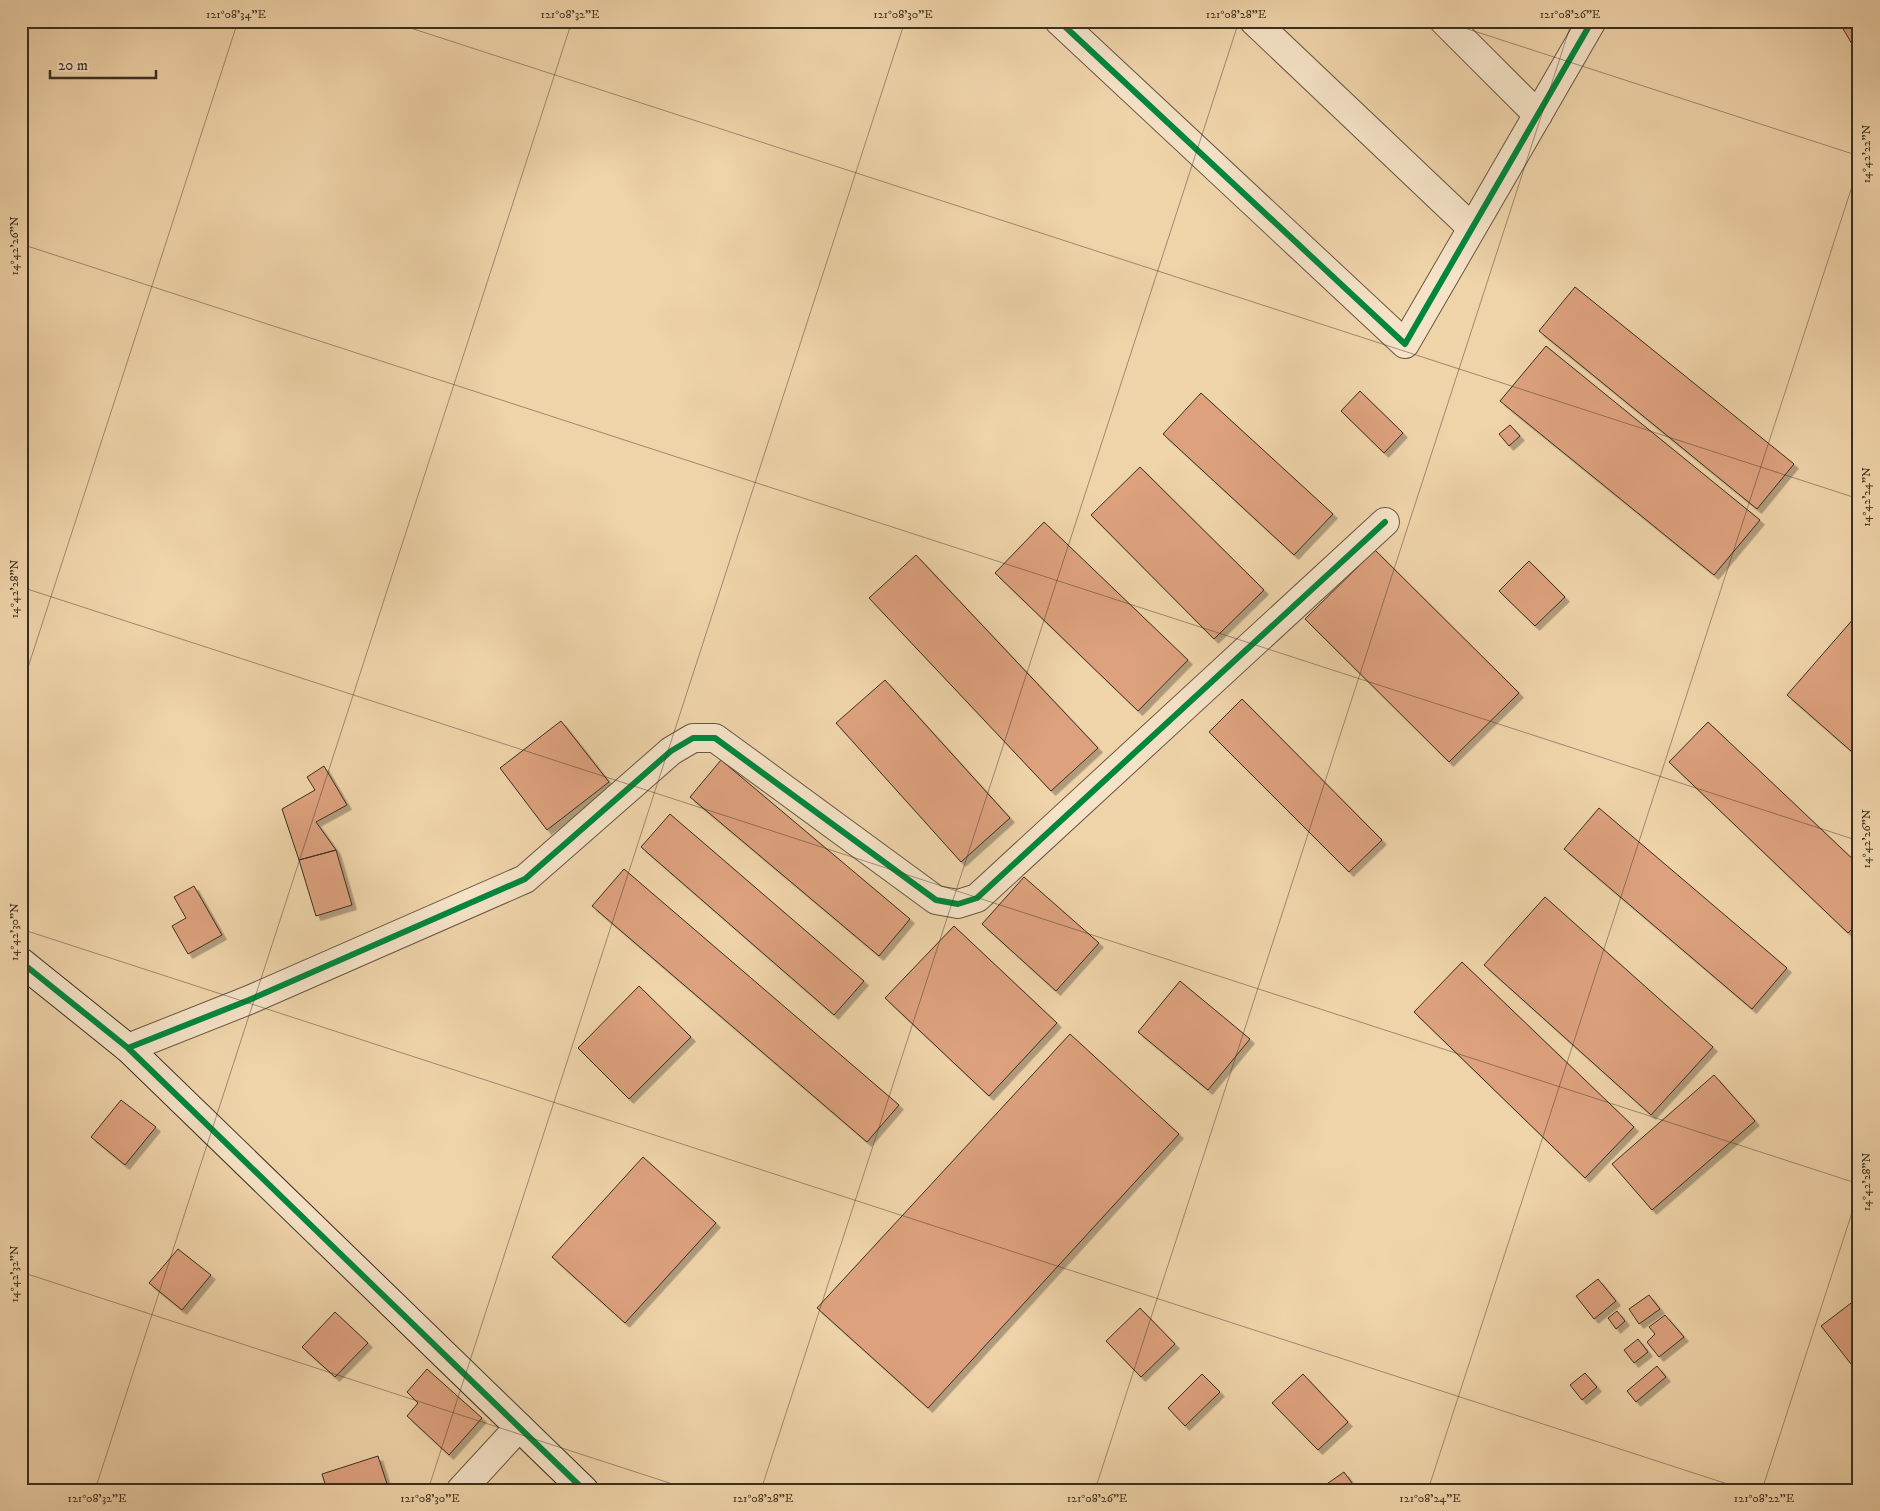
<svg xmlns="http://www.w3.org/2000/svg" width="1880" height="1511" font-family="'IM FELL DW Pica',serif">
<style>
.building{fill:#dda17e;stroke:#3b2f21;filter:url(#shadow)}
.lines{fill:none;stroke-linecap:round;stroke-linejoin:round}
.street-casing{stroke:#685843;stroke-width:30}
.secondary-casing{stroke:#3b2f21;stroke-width:30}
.street{stroke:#f5e2c7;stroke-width:28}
.secondary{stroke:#f5e2c7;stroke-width:28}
.cycleway-casing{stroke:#f5e2c7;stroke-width:9}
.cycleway{stroke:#00873e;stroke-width:6}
.ticks{fill:none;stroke:#3b2f21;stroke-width:1;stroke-opacity:0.45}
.neatline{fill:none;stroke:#3b2f21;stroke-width:2}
.ticks-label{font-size:12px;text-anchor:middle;fill:#3b2f21}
</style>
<defs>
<filter id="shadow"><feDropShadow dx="4.5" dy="4.5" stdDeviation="0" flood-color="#0004"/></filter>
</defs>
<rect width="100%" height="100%" fill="#efd3a9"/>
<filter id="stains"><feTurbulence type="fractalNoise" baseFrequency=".004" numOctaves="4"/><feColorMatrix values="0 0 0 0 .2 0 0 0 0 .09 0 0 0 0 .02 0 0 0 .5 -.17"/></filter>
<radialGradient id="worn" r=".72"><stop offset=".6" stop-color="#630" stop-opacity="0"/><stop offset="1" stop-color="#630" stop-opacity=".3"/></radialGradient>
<path class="building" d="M1852 21H1859V56L1842 27Z
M1575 287 1794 464 1757 509 1539 331Z
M1546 346 1760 520 1714 575 1500 401Z
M1360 391 1403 433 1384 453 1341 411Z
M1201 393 1333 514 1294 555 1163 434Z
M1510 425 1520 436 1509 446 1499 434Z
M1140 467 1264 590 1214 639 1091 515Z
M1044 522 1188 660 1138 711 995 573Z
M1375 550 1519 693 1449 762 1305 619Z
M916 555 1098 748 1051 791 869 598Z
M1529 561 1565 597 1535 626 1499 591Z
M1855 617 1859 620V758L1787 695Z
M885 680 1010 818 961 862 836 723Z
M1242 699 1382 840 1349 872 1209 732Z
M561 721 609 782 547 830 500 768Z
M1708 722 1859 865V922L1848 933 1669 762Z
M721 760 910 919 879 956 690 797Z
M324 766 347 805 316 822 336 850 299 860 282 809 315 790 307 777Z
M1599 808 1787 968 1752 1009 1564 849Z
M670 814 864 981 834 1015 641 847Z
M336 850 352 905 316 916 299 860Z
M624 869 899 1105 867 1142 592 906Z
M1024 877 1099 943 1056 991 982 924Z
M194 886 222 935 188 954 172 926 186 918 174 897Z
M1545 897 1713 1047 1651 1115 1484 965Z
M954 926 1057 1023 989 1096 885 998Z
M1462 962 1634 1127 1585 1178 1414 1012Z
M1180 981 1250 1039 1208 1090 1138 1032Z
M639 986 691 1037 629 1099 578 1048Z
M1070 1034 1179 1134 928 1408 817 1308Z
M1714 1075 1755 1121 1652 1210 1612 1164Z
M121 1100 156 1127 125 1165 91 1137Z
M643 1157 716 1223 625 1323 552 1257Z
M178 1249 211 1275 182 1310 149 1283Z
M1598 1279 1616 1301 1594 1319 1576 1296Z
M1649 1295 1660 1309 1639 1324 1629 1309Z
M1859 1297V1374L1821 1326Z
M1140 1308 1175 1344 1141 1377 1106 1341Z
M1617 1311 1625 1321 1616 1329 1608 1318Z
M335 1312 368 1343 335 1377 302 1347Z
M1665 1315 1684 1337 1659 1357 1647 1342 1655 1334 1649 1327Z
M1638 1339 1648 1352 1634 1363 1624 1350Z
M1657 1366 1666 1377 1636 1402 1627 1391Z
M427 1369 482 1418 449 1455 407 1416 418 1403 407 1392Z
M1585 1373 1597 1387 1582 1400 1570 1385Z
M1202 1374 1220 1392 1185 1426 1168 1408Z
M1303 1374 1348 1422 1318 1450 1272 1403Z
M378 1456 389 1490H327L322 1474Z
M1344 1472 1357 1490H1318Z"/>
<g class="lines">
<g class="street-casing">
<path id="street" d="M1059 21 1405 344 1592 21
M1254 21 1472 228
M1444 21 1538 115
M128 1048 249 1000 525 879 671 751 693 738H715L936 900 958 904 977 898 1385 522
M461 1490 519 1427"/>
</g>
<g class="secondary-casing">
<path id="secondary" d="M21 962 128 1048 584 1490"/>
</g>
<use href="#street" class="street"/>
<use href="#secondary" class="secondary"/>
<g class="cycleway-casing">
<path id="cycleway" d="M1059 21 1405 344 1592 21
M21 962 128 1048 584 1490
M128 1048 249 1000 525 879 671 751 693 738H715L936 900 958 904 977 898 1385 522"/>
</g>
<use href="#cycleway" class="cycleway"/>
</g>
<path class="ticks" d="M389 21 1859 499M1443 21 1859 156M21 244 1859 841M21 587 1859 1184M21 689 238 21M21 929 1746 1490M21 1272 691 1490M95 1490 572 21M428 1490 905 21M761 1490 1239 21M1095 1490 1572 21M1428 1490 1859 165M1762 1490 1859 1191"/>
<rect width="1880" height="1511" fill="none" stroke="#efd3a9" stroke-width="55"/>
<path d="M50 70v8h106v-8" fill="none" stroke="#3b2f21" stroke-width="2.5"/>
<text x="58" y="70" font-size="15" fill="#3b2f21" stroke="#f5e2c7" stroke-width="4" paint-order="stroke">20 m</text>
<rect x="28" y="28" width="1824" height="1456" class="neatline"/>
<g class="ticks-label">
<text x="236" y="18">121°08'34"E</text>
<text x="570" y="18">121°08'32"E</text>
<text x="903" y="18">121°08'30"E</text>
<text x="1236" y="18">121°08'28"E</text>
<text x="1570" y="18">121°08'26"E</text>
<text transform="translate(1866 154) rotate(-90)" y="4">14°42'22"N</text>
<text transform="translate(14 246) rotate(-90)" y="4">14°42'26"N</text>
<text transform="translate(1866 497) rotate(-90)" y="4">14°42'24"N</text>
<text transform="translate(14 589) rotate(-90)" y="4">14°42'28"N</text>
<text transform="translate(1866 839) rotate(-90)" y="4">14°42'26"N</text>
<text transform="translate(14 932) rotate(-90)" y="4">14°42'30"N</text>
<text transform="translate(1866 1182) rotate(-90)" y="4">14°42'28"N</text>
<text transform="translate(14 1274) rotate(-90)" y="4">14°42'32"N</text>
<text x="97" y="1502">121°08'32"E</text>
<text x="430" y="1502">121°08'30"E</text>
<text x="763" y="1502">121°08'28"E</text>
<text x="1097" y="1502">121°08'26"E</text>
<text x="1430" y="1502">121°08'24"E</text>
<text x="1764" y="1502">121°08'22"E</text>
</g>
<rect width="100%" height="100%" filter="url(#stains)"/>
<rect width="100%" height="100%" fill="url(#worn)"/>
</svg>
